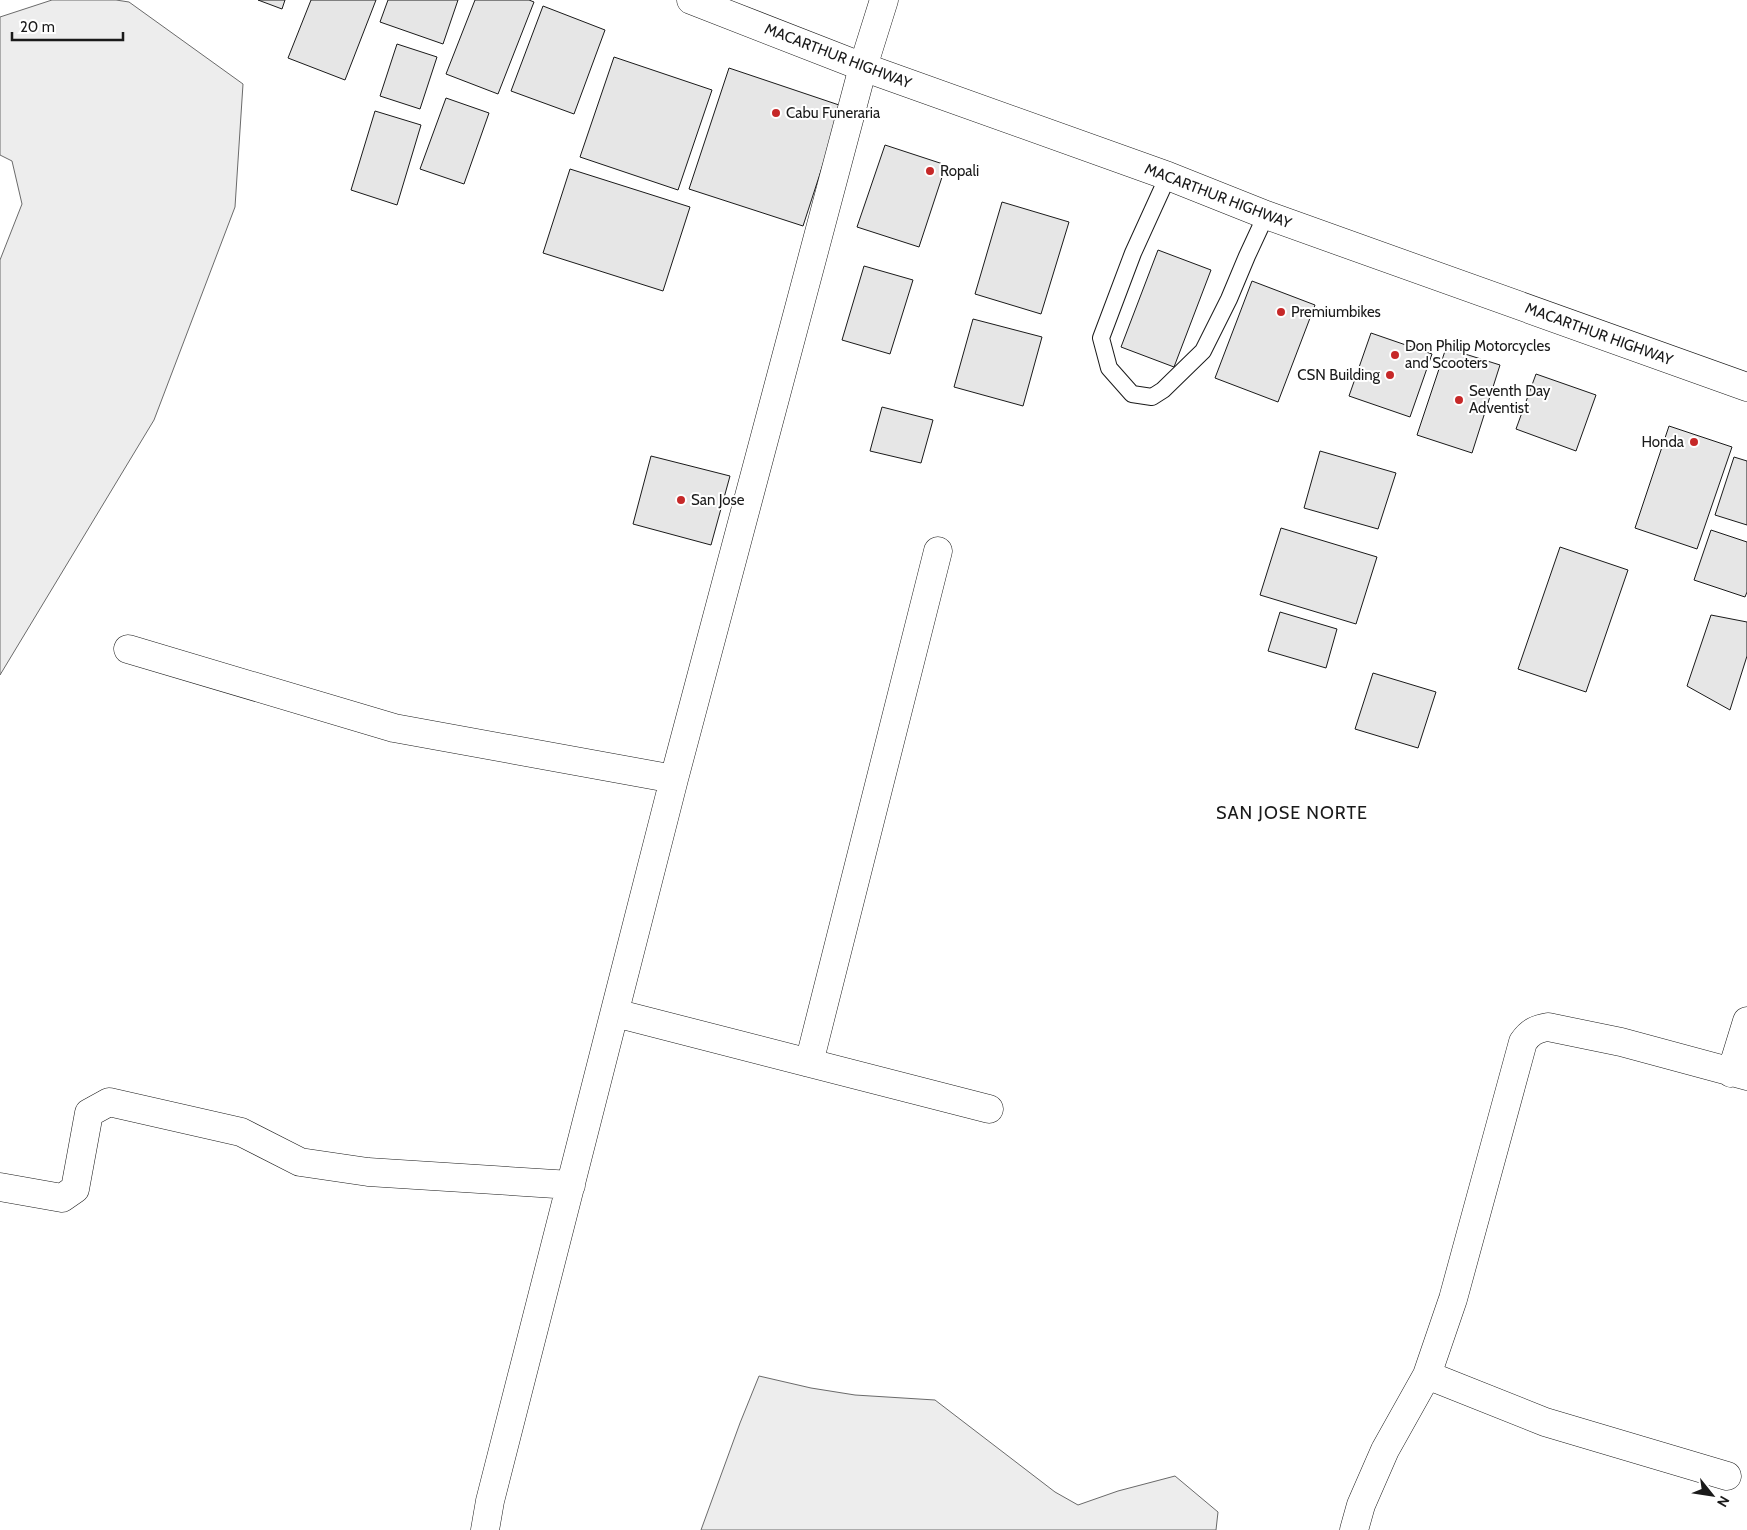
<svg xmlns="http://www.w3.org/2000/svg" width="1747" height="1530" font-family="Cabin,sans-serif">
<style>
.green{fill:#ededed;stroke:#6a6a6a}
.building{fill:#e6e6e6;stroke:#1a1a1a}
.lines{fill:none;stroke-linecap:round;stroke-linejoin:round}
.service-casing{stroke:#1a1a1a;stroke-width:18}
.minor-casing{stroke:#1a1a1a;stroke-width:29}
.trunk-casing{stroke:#1a1a1a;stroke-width:29}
.service{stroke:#fff;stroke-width:16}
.minor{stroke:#fff;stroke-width:28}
.trunk{stroke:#fff;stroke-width:28}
.poi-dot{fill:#c62828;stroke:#fff;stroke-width:2}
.labels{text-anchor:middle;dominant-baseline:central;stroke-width:4;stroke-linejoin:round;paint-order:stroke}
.street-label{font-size:15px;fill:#1a1a1a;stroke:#fff}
.poi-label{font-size:15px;fill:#1a1a1a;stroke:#fff;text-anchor:start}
.quarter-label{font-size:18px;letter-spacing:1px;fill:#1a1a1a;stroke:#fff}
</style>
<rect width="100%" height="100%" fill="#fff"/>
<path class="green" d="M52 0H116L129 2 243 84 235 207 154 420 0 675V260L22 204 12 161 0 155V17Z
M759 1376 811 1388 855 1395 935 1400 1055 1492 1078 1505 1118 1491 1175 1476 1218 1512 1216 1530H701L740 1423Z"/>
<path class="building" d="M258 0H285L282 9Z
M311 0H376L345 80 288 58Z
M388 0H458L443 44 380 22Z
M475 0H529L534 2 498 94 446 74Z
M543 6 605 30 574 114 511 91Z
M397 44 437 57 420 109 380 96Z
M614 57 712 90 678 190 580 157Z
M729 68 842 106 803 226 689 189Z
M446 98 489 113 464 184 420 169Z
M375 111 421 125 397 205 351 190Z
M885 145 946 165 919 247 857 227Z
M570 169 690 207 663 291 543 253Z
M1002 202 1069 222 1041 314 975 294Z
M1158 250 1211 270 1174 367 1121 347Z
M864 266 913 280 890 354 842 340Z
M1252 281 1315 305 1278 402 1215 378Z
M973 319 1042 337 1023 406 954 387Z
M1371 333 1432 354 1410 417 1349 396Z
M1446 348 1500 365 1472 453 1417 435Z
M1536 374 1596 395 1576 451 1516 429Z
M882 407 933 420 921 463 870 451Z
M1669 426 1732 447 1697 549 1635 528Z
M1320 451 1396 473 1378 529 1304 508Z
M651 456 730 476 711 545 633 524Z
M1734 457 1747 461V525L1715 515Z
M1281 528 1377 557 1356 624 1260 595Z
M1711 530 1747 542V592L1745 597 1694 580Z
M1560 547 1628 570 1586 692 1518 669Z
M1280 612 1337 629 1326 668 1268 651Z
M1711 615 1747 622V656L1730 710 1687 686Z
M1373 673 1436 692 1418 748 1355 729Z"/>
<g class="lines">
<g class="service-casing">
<path id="service" d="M1168 176 1133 253 1101 338 1109 368 1132 394 1152 397 1163 390 1203 351 1229 299 1247 256 1266 215"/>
</g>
<g class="minor-casing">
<path id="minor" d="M128 649 394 728 674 779
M615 1013 989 1109
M809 1063 938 551
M1731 1073 1747 1021
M0 1187 62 1198 75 1189 89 1113 109 1102 241 1132 300 1162 368 1172 571 1185
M1427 1375 1545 1422 1727 1476
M485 1530 490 1501 674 779 863 67 884 0
M1354 1530 1361 1505 1385 1450 1427 1375 1453 1299 1523 1042C1530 1032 1536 1029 1548 1027L1621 1042 1747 1076"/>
</g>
<g class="trunk-casing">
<path id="trunk" d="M691 0 863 67 1168 176 1266 215 1747 387"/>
</g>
<use href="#service" class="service"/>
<use href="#minor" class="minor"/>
<use href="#trunk" class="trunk"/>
</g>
<g class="poi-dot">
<circle cx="776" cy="113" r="5"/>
<circle cx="930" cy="171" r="5"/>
<circle cx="1281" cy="312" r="5"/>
<circle cx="1395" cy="355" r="5"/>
<circle cx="1390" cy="375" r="5"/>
<circle cx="1459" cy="400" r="5"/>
<circle cx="1694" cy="442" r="5"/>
<circle cx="681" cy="500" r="5"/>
</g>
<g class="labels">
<g class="street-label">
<text transform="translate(838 56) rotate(21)">MACARTHUR HIGHWAY</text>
<text transform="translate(1218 196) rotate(21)">MACARTHUR HIGHWAY</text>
<text transform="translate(1599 334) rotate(20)">MACARTHUR HIGHWAY</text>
</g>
<g class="poi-label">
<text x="786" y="113">Cabu Funeraria</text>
<text x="940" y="171">Ropali</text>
<text x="1291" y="312">Premiumbikes</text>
<text x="1405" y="346">Don Philip Motorcycles<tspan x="1405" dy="17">and Scooters</tspan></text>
<text x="1380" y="375" text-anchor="end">CSN Building</text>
<text x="1469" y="391">Seventh Day<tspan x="1469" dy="17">Adventist</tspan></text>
<text x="1684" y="442" text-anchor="end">Honda</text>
<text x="691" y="500">San Jose</text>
</g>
<g class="quarter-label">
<text x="1292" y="813">SAN JOSE NORTE</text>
</g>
</g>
<g transform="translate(1712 1495) rotate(120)" stroke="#ffffff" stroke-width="4" paint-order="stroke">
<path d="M0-4L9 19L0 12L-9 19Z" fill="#1a1a1a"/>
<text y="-8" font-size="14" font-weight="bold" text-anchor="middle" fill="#1a1a1a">N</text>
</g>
<path d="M12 32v8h111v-8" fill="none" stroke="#1a1a1a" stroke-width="2.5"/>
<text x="20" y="32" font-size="15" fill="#1a1a1a" stroke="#ffffff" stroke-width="4" paint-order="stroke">20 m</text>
</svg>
